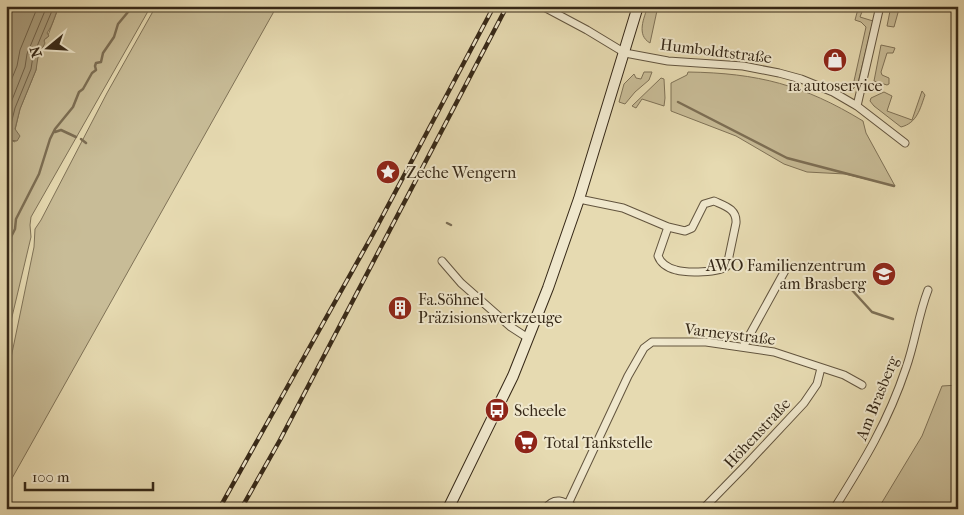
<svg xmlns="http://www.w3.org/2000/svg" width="964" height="515" font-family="'IM FELL French Canon',serif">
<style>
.green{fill:#c8bc97;stroke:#7f7257}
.water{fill:#aa9d7d;stroke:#7c6e54}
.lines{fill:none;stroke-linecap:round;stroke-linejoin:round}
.shore{stroke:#70624a;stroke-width:1}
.stream{stroke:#7c6e54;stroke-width:2.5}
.minor-casing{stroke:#62543e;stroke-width:9}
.secondary-casing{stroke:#362817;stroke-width:12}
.minor{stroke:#efe7cc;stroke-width:7}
.secondary{stroke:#efe7cc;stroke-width:10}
.rail-casing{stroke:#362817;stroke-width:4.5}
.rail{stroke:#efe7cc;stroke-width:2.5;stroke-dasharray:8;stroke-linecap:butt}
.labels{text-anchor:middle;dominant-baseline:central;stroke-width:4;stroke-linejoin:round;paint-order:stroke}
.street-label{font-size:16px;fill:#362817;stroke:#efe7cc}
.poi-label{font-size:16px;fill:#362817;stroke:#efe7cc;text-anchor:start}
</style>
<rect width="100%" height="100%" fill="#e6dab1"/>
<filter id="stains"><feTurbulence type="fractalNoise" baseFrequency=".004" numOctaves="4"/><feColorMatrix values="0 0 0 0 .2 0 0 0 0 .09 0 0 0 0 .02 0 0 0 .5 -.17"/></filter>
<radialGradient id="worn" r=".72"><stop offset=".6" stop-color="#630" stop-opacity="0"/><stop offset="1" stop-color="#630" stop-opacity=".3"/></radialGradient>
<path class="green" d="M59 6H151L31 217 30 225 31 237 6 342V144L10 140 15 142V130L20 109 36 70V62L45 38H47Z
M156 6H277L6 489V425L8 403 6 382 34 247 35 229 41 220 107 93Z
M648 6H658L650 43C636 35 644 18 648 6Z
M891 6 899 9 894 27 887 26Z
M858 9H863L860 17 873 21 858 83 853 89H845V85H850L854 81 866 27 861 22 855 20Z
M881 45 895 48 893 53H887L881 72 882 75 889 78V84L887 85 874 81Z
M644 72H652L649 80 635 92 625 104 619 102 624 84 634 74 636 78 641 79Z
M688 72C758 73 804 85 863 121L866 133 895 186 845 174 807 172 784 164 736 136 671 111V83L687 75Z
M661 78 664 79 665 98 664 106 642 99 636 108 632 106Z
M922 91 925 95C920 109 917 123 901 127L874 106 870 101 871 98 884 92 892 96 887 111 912 120Z
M958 385V509H878L922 436 942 386Z"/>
<path class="water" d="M6 6H59C55 15 53 25 47 33L49 36 45 39 44 41 45 43 38 57 36 70 20 109 15 129 20 136 17 141 10 140 6 144Z"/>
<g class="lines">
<path class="shore" d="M6 93 17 66 20 50 38 6
M6 121 10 105 25 67 27 54 47 6
M6 137 11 134 10 128 15 108 31 69 33 56 54 6"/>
<path class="stream" d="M678 102 787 158 894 186
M55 132 61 130 76 137
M81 139 86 143
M447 223 451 225
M6 262 11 252V237L15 229 16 219 39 174 50 139 55 129 73 107 79 92 83 89 92 73 96 70 95 66 96 63 101 62 103 53 114 37 118 24 128 12 124 8 125 6
M842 284 851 289 872 312 893 319"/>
<g class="minor-casing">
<path id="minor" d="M542 6 587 30 625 53 668 61 743 66 779 73 801 79 833 92 857 106 905 143
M857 106 880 6
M579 199 623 208 668 227 685 231 692 228 704 204 714 201C725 206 737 209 736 223L727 266C720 273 686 273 676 270 668 268 661 264 658 256L668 227
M442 261 461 283 511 327 528 338
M743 347 787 267
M568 504 628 376 644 348 652 342H706L774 352 844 375 862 385
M545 509C555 495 565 502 577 509
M703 509 745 466 804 403 817 384 821 368
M834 509C864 461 888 422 906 368 915 343 918 316 928 290"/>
</g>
<g class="secondary-casing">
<path id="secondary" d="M448 509 513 376 548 288 579 199 638 6"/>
</g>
<use href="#minor" class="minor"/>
<use href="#secondary" class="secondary"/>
<g class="rail-casing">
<path id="rail" d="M219 509 373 234 494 6
M241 509 280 440 507 6"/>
</g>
<use href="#rail" class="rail"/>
</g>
<defs>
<g id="shop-disc" transform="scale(1.25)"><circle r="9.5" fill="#8f2418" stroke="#efe7cc"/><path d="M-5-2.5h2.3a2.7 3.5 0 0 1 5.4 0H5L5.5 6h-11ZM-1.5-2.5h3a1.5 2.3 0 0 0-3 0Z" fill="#fff"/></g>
<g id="sight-disc" transform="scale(1.25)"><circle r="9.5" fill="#8f2418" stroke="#efe7cc"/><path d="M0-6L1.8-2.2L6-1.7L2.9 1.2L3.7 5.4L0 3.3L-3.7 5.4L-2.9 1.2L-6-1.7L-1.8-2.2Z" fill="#fff"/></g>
<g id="school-disc" transform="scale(1.25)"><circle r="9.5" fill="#8f2418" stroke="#efe7cc"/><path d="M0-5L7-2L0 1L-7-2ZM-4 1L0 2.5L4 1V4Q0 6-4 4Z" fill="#fff"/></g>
<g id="building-disc" transform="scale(1.25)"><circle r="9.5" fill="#8f2418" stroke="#efe7cc"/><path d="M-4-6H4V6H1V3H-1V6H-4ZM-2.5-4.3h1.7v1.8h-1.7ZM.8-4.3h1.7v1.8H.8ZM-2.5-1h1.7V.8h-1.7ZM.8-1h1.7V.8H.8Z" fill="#fff"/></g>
<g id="bus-disc" transform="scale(1.25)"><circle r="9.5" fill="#8f2418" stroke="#efe7cc"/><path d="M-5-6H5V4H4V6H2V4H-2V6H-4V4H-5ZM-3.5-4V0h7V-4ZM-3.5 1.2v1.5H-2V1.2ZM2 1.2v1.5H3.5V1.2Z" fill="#fff"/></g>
<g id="supermarket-disc" transform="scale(1.25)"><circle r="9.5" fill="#8f2418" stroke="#efe7cc"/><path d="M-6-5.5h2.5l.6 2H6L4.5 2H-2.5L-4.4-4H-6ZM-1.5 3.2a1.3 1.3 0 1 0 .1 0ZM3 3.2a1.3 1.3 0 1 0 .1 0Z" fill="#fff"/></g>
</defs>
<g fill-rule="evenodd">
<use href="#shop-disc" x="835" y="60"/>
<use href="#sight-disc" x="388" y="172"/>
<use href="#school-disc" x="884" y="274"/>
<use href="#building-disc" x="400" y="308"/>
<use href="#bus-disc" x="497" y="410"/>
<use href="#supermarket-disc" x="526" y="442"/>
</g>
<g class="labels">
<g class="street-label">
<text transform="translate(716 51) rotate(7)">Humboldtstraße</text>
<text transform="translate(730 334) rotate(7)">Varneystraße</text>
<text transform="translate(877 398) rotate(-68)">Am Brasberg</text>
<text transform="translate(757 433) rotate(-47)">Höhenstraße</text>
</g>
<g class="poi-label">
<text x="835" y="85" text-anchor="middle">1a autoservice</text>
<text x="406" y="172">Zeche Wengern</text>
<text x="866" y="265" text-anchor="end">AWO Familienzentrum<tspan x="866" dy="18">am Brasberg</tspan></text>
<text x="418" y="299">Fa.Söhnel<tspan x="418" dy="18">Präzisionswerkzeuge</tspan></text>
<text x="514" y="410">Scheele</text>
<text x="544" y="442">Total Tankstelle</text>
</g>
</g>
<rect width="964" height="515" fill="none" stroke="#e6dab1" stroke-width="25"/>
<rect x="8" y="8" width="949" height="500" fill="none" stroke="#362817" stroke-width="2.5"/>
<rect x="12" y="12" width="939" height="490" fill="none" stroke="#362817"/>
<g transform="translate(48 48) rotate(252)" stroke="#efe7cc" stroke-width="4" paint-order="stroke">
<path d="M0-4L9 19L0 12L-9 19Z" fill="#362817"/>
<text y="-8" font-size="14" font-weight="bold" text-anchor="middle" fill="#362817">N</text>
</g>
<path d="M25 482v8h128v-8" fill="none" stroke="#362817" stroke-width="2.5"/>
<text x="32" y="482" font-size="15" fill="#362817" stroke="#efe7cc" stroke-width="4" paint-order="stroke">100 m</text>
<rect width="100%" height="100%" filter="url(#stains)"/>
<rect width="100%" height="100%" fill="url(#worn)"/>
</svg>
